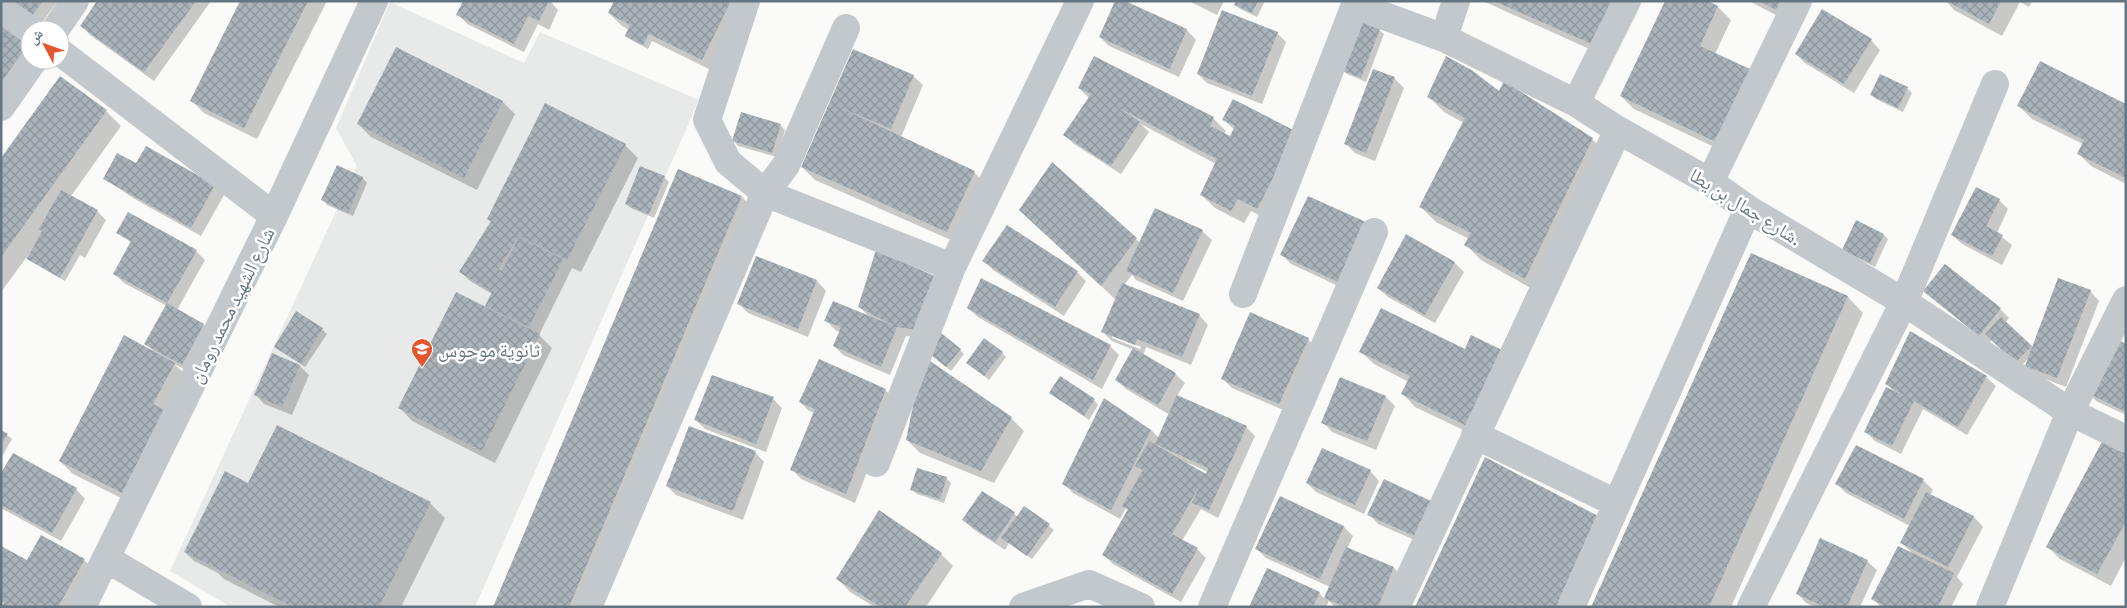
<svg xmlns="http://www.w3.org/2000/svg" width="2127" height="608" font-family="Commissioner,'Noto Naskh Arabic',sans-serif">
<style>
.built{fill:#e8e9e9}
.shadow{fill:#0003;fill-rule:evenodd}
.building{fill:url(#building-cross-hatch)}
.lines{fill:none;stroke-linecap:round;stroke-linejoin:round}
.minor{stroke:#c3c8cc;stroke-width:28}
.labels{text-anchor:middle;dominant-baseline:central;stroke-width:5;stroke-linejoin:round;paint-order:stroke}
.street-label{font-size:19px;fill:#657683;stroke:#fff}
.poi-label{font-size:19px;fill:#657683;stroke:#fff;text-anchor:start}
</style>
<defs>
<pattern id="building-cross-hatch" width="8" height="8" patternUnits="userSpaceOnUse" patternTransform="scale(1.25)"><rect width="8" height="8" fill="#aab3b9"/><path d="M0 0l8 8M0 8l8-8" fill="none" stroke="#8e969c"/></pattern>
</defs>
<rect width="100%" height="100%" fill="#fafaf8"/>
<path class="built" d="M390 2 524 63 540 32 699 100 475 607H231L170 571 357 166 336 128Z"/>
<path class="shadow" d="M10 1H58L41 24Z
M99 1H211L154 81 90 35 81 25Z
M241 1H327L257 139 204 113 191 100Z
M464 1H550L558 10 549 30 538 24 524 52 467 24 458 14Z
M728 1 743 15 715 72 652 41 648 49 631 40 626 36 629 30 622 26 609 13Z
M1122 1 1187 30 1196 40 1179 77 1109 46 1100 37Z
M1189 1H1224L1217 15Z
M1237 1H1265L1257 17 1240 9 1236 4Z
M1483 1H1633L1605 56Z
M1705 1 1718 7 1731 20 1715 54 1729 154 1634 109 1621 96Z
M1749 1H1799L1789 22Z
M1946 1H2032L2029 7 2020 2 2002 36 1954 10Z
M1379 30 1384 34 1366 82 1347 74 1342 70Z
M1277 33 1286 42 1262 104 1207 83 1198 74Z
M1871 40 1880 50 1854 93 1805 63 1796 54Z
M913 76 923 85 901 137 974 172 987 185 960 244 815 180 802 167 832 103Z
M1394 78 1404 88 1375 161 1355 153 1346 144Z
M1079 88 1213 118 1226 131 1224 134 1231 138 1235 130 1224 120 1309 146 1270 221 1251 211 1244 223 1215 208 1202 195 1216 164 1141 124 1149 132 1121 174 1074 144 1065 135 1089 98Z
M1907 88 1912 93 1903 112 1876 99 1872 95Z
M1500 93 1592 139 1607 154 1541 294 1481 260 1466 245 1469 239 1436 222 1421 207 1464 123 1444 112 1429 97Z
M503 102 515 114 477 190 371 137 358 124Z
M2126 105V184L2091 166 2078 153 2083 144 2032 119 2019 106Z
M106 111 121 126 71 196 97 211 106 220 85 258 80 255 65 281 26 258 1 292V160Z
M780 125 785 130 777 157 738 146 734 141Z
M625 145 638 158 581 272 572 268 539 335 552 348 495 463 412 421 400 408 493 311 487 305 492 294 470 281 461 272 491 222 488 219Z
M135 164 214 186 224 195 201 236 133 198 105 179Z
M337 167 363 178 367 183 353 216 327 205 323 200Z
M664 177 669 182 654 218 631 208 626 204Z
M742 197 757 212 590 607H494Z
M1999 200 2008 209 1997 233 2012 245 2002 265 1962 244 1952 235Z
M1857 221 1884 235 1888 239 1875 267 1848 254Z
M1033 222 1136 239 1140 243 1202 231 1212 240 1183 301 1136 280 1132 275 1124 285 1199 315 1208 325 1191 365 1146 347 1143 356 1175 374 1185 383 1177 396 1246 427 1255 436 1218 518 1201 509 1182 541 1197 549 1206 558 1181 602 1113 564 1104 555 1129 511 1126 508 1120 519 1073 493 1064 484 1151 430 1159 438 1170 415 1126 389 1116 380 1134 350 1112 341 1103 332 1116 300ZM1112 335 1141 347 1140 349 1112 338ZM1188 463 1208 472 1206 475 1187 465Z
M117 233 196 251 205 260 177 310 204 325 213 334 192 373 174 364 184 373 135 505 73 474 60 461 155 353 146 344 167 306 124 283 115 274 132 243Z
M1374 233 1347 290 1291 264 1282 255Z
M877 251 927 339 906 336 890 375 843 355 834 346 840 332 835 330 826 320 870 318 859 306Z
M1751 254 1848 297 1863 313 1731 607H1593Z
M757 258 817 281 826 291 808 337 748 313 739 304Z
M984 261 1077 272 1086 281 1064 316 993 270Z
M1455 263 1464 272 1435 323 1388 297 1378 288Z
M1925 291 2000 309 2009 318 2005 323 2033 348 2090 291 2099 301 2066 387 2035 375 2026 366 2029 358 2020 367 1992 340 1989 344Z
M968 308 1110 346 1119 355 1102 389 978 317Z
M322 329 327 334 305 367 275 347Z
M1472 337 1478 437 1415 407 1403 394 1409 382 1374 364 1361 352 1465 351Z
M1308 339 1317 349 1288 412 1232 388 1222 378Z
M2126 345V415L2096 401 2087 391Z
M960 350 964 354 951 371 932 355Z
M1002 353 1006 357 989 380 973 367Z
M300 366 309 375 292 415 264 404 255 394Z
M1986 377 1996 386 1967 435 1923 409 1901 454 1875 441 1866 432 1894 392 1887 384Z
M1341 379 1386 397 1395 406 1376 450 1332 432 1323 422Z
M885 390 895 399 855 503 801 479 792 469 815 413 809 411 800 402Z
M1050 393 1094 400 1098 405 1089 420Z
M773 399 782 408 766 452 705 429 696 420Z
M1011 418 1024 431 994 483 920 453 907 440Z
M1 431 12 439 1 458Z
M1856 447 1923 480 1933 490 1930 495 1974 517 1983 527 1957 577 1963 584 1951 607H1881L1873 599 1913 554 1902 543 1910 526 1846 493 1837 484Z
M2126 448V557L2111 586 2060 559 2048 547Z
M755 452 764 462 743 520 676 495 667 486Z
M1370 471 1379 481 1364 514 1316 492 1307 483Z
M1 476 76 489 85 499 61 541 1 508Z
M946 478 951 483 944 503 917 494 912 490Z
M1384 481 1426 545 1378 524 1369 514Z
M248 485 430 503 445 518 401 607H279L224 579 218 573 194 561 185 552Z
M1280 498 1344 527 1353 536 1347 549 1394 568 1403 577 1390 607H1335L1329 601 1326 607H1250L1319 593 1325 599 1330 587 1266 558 1257 549Z
M1024 507 1054 530 1032 559 1009 543 1005 550 973 529 964 520 1014 513 1017 517Z
M941 554 953 566 926 607H875L850 592 838 579Z
M84 560 93 569 73 607H3L1 605V603L5 605 28 562Z
M1867 561 1877 570 1860 607H1816L1806 603 1797 593Z"/>
<path class="building" d="M12 1H43L32 16Z
M97 1H196L144 72 80 26Z
M240 1H308L244 128 190 101Z
M463 1H549L539 21 528 16 514 44 456 15Z
M614 1H731L702 60 649 34 643 45 625 36 630 25 608 13Z
M1115 1H1125L1187 29 1170 69 1099 37Z
M1236 1H1258L1252 13 1234 5Z
M1494 1H1614L1592 44Z
M1665 1H1708L1718 6 1700 46 1750 69 1716 142 1620 96Z
M1759 1H1780L1776 10Z
M1947 1H2001L1989 24Z
M1822 9 1872 39 1844 84 1795 54Z
M1222 10 1278 32 1252 96 1197 74Z
M1359 21 1380 29 1361 78 1341 70Z
M1 23 30 43V48L1 88Z
M396 47 503 101 464 178 357 124Z
M853 49 914 75 891 129 841 108 975 171 947 232 801 167Z
M1094 56 1214 117 1210 126 1230 136 1235 126 1222 120 1233 99 1297 132 1257 209 1238 199 1231 211 1200 195 1217 159 1117 107 1140 122 1111 166 1063 135 1091 94 1078 88Z
M1446 56 1473 71 1499 91 1504 81 1593 138 1525 279 1464 245 1471 233 1419 207 1465 118 1427 97Z
M2040 61 2126 104V178L2077 154 2084 140 2017 106Z
M1373 69 1395 77 1366 153 1344 144Z
M1880 74 1908 87 1898 108 1870 95Z
M60 76 107 110 1 257V158Z
M545 103 626 144 567 260 519 236 498 269 502 271 519 237 563 259 529 327 485 306 492 292 459 272 491 221 487 219Z
M741 112 781 124 772 153 732 141Z
M146 146 215 185 191 228 103 179 117 153 136 163Z
M1052 162 1137 238 1101 286 1019 210Z
M337 165 363 177 348 213 321 200Z
M640 166 665 176 649 214 625 204Z
M678 169 742 196 569 607H493Z
M1976 187 2000 199 1986 226 2003 235 1992 256 1951 235Z
M61 190 98 210 60 278 27 259 42 231 39 229Z
M1308 196 1366 222 1338 282 1280 255Z
M1155 208 1203 230 1173 293 1126 271Z
M128 212 197 250 167 303 113 274 131 241 116 233Z
M1856 220 1884 234 1870 263 1842 250Z
M1007 225 1078 271 1055 307 982 261Z
M1406 234 1455 262 1425 315 1377 288Z
M876 250 937 277 918 330 897 327 881 367 833 346 841 327 824 321 833 301 894 326 858 307Z
M1751 253 1848 296 1709 607H1591Z
M756 256 817 280 798 329 737 304Z
M1945 264 2001 308 1979 336 1923 291Z
M981 278 1111 345 1093 380 967 308Z
M2058 278 2091 290 2057 378 2025 366Z
M1122 283 1200 314 1182 357 1137 339 1135 345 1101 332Z
M456 292 540 334 482 451 398 408Z
M167 303 204 324 182 365 144 344Z
M1381 308 1465 349 1471 335 1502 350 1465 425 1401 394 1410 376 1359 352Z
M296 311 323 328 301 364 274 347Z
M1250 312 1309 338 1279 404 1221 379Z
M2001 317 2032 346 2015 363 1985 334Z
M1910 331 1987 376 1958 427 1914 401 1892 446 1864 432 1886 387 1905 396 1885 384Z
M941 333 961 349 946 367 926 351Z
M124 335 175 363 153 404 164 410 122 493 59 461Z
M2113 337 2126 344V412L2086 392Z
M984 338 1003 352 984 376 966 363Z
M1133 348 1176 373 1158 405 1115 380Z
M272 353 300 365 282 407 254 395Z
M819 359 886 389 846 494 790 470 815 409 799 402Z
M930 361 1012 417 981 471 906 440 919 376Z
M712 375 774 397 756 444 694 420Z
M1060 376 1095 399 1084 416 1049 393Z
M1340 377 1386 396 1367 441 1321 423Z
M1177 395 1247 426 1209 510 1192 503 1200 485 1172 534 1198 548 1172 594 1102 555 1128 509 1122 506 1143 470 1135 466 1149 441 1206 474 1208 468 1155 444Z
M1104 398 1151 430 1111 510 1062 484Z
M277 425 431 502 379 607H293L184 552 225 471 248 483Z
M689 426 756 451 733 511 666 486Z
M1 430 8 434 1 445Z
M2105 436 2126 447V521L2097 574 2046 547Z
M1856 445 1924 479 1904 519 1835 484Z
M1322 448 1371 470 1355 505 1306 483Z
M13 453 77 488 52 533 1 505V473Z
M1485 457 1600 517 1559 607H1415Z
M917 468 947 477 940 499 910 490Z
M1384 479 1433 502 1417 537 1367 515Z
M982 491 1015 512 995 542 962 520Z
M1926 492 1974 516 1948 567 1900 543Z
M1280 496 1344 526 1320 579 1255 549Z
M1024 506 1050 524 1027 556 1001 538Z
M879 510 942 553 905 607H881L836 579Z
M41 535 85 559 58 607H1L4 603 1 601V546L27 560Z
M1820 538 1868 560 1847 607H1825L1796 594Z
M1898 546 1954 573 1938 607H1886L1871 599Z
M1346 547 1394 567 1378 607H1346L1324 598Z
M1267 568 1320 592 1313 607H1249Z"/>
<g class="lines">
<path class="minor" d="M746 1 707 120 728 162 765 193 952 267
M1356 1 1355 5 1444 38 1576 103 1618 130 1710 182 1748 209 1904 302 2070 412 2126 439
M1 9 30 30
M55 30 75 1
M1444 38 1456 1
M60 52 274 216
M1576 103 1627 1
M1 107 34 60
M1710 182 1798 1
M1243 294 1355 5
M1475 435 1616 503
M876 463 952 267 1080 1
M107 559 188 607
M82 607 274 216 374 1
M588 607 765 193 786 165 846 28
M1023 607 1089 584 1141 607
M1212 607 1374 232
M1396 607 1618 130
M1571 607 1748 209
M1751 607 1904 302 1995 84
M1990 607 2070 412 2126 300"/>
</g>
<defs>
<g id="school-pin" transform="scale(1.125)"><path d="M0 17L-7.5 6A9.5 9.5 0 1 1 7.5 6Z" fill="#e4572e" stroke="#fff"/><path d="M0-5L7-2L0 1L-7-2ZM-4 1L0 2.5L4 1V4Q0 6-4 4Z" fill="#fff"/></g>
</defs>
<g fill-rule="evenodd">
<use href="#school-pin" x="422" y="349"/>
</g>
<g class="labels">
<g class="street-label">
<text transform="translate(1746 206) rotate(32)">شارع جمال بن يطا.</text>
<text transform="translate(231 305) rotate(-64)">شارع الشهيد محمد رومان</text>
</g>
<g class="poi-label">
<text x="438" y="349">ثانوية موحوس</text>
</g>
</g>
<rect width="2127" height="608" fill="none" stroke="#657683" stroke-width="5"/>
<g transform="translate(45 45) rotate(311)"><circle r="24" fill="#ffffff" stroke="#c1c8cd"/>
<path d="M0-4L9 19L0 12L-9 19Z" fill="#e4572e"/>
<text y="-8" font-size="14" font-weight="bold" text-anchor="middle" fill="#657683">ش</text>
</g>
</svg>
